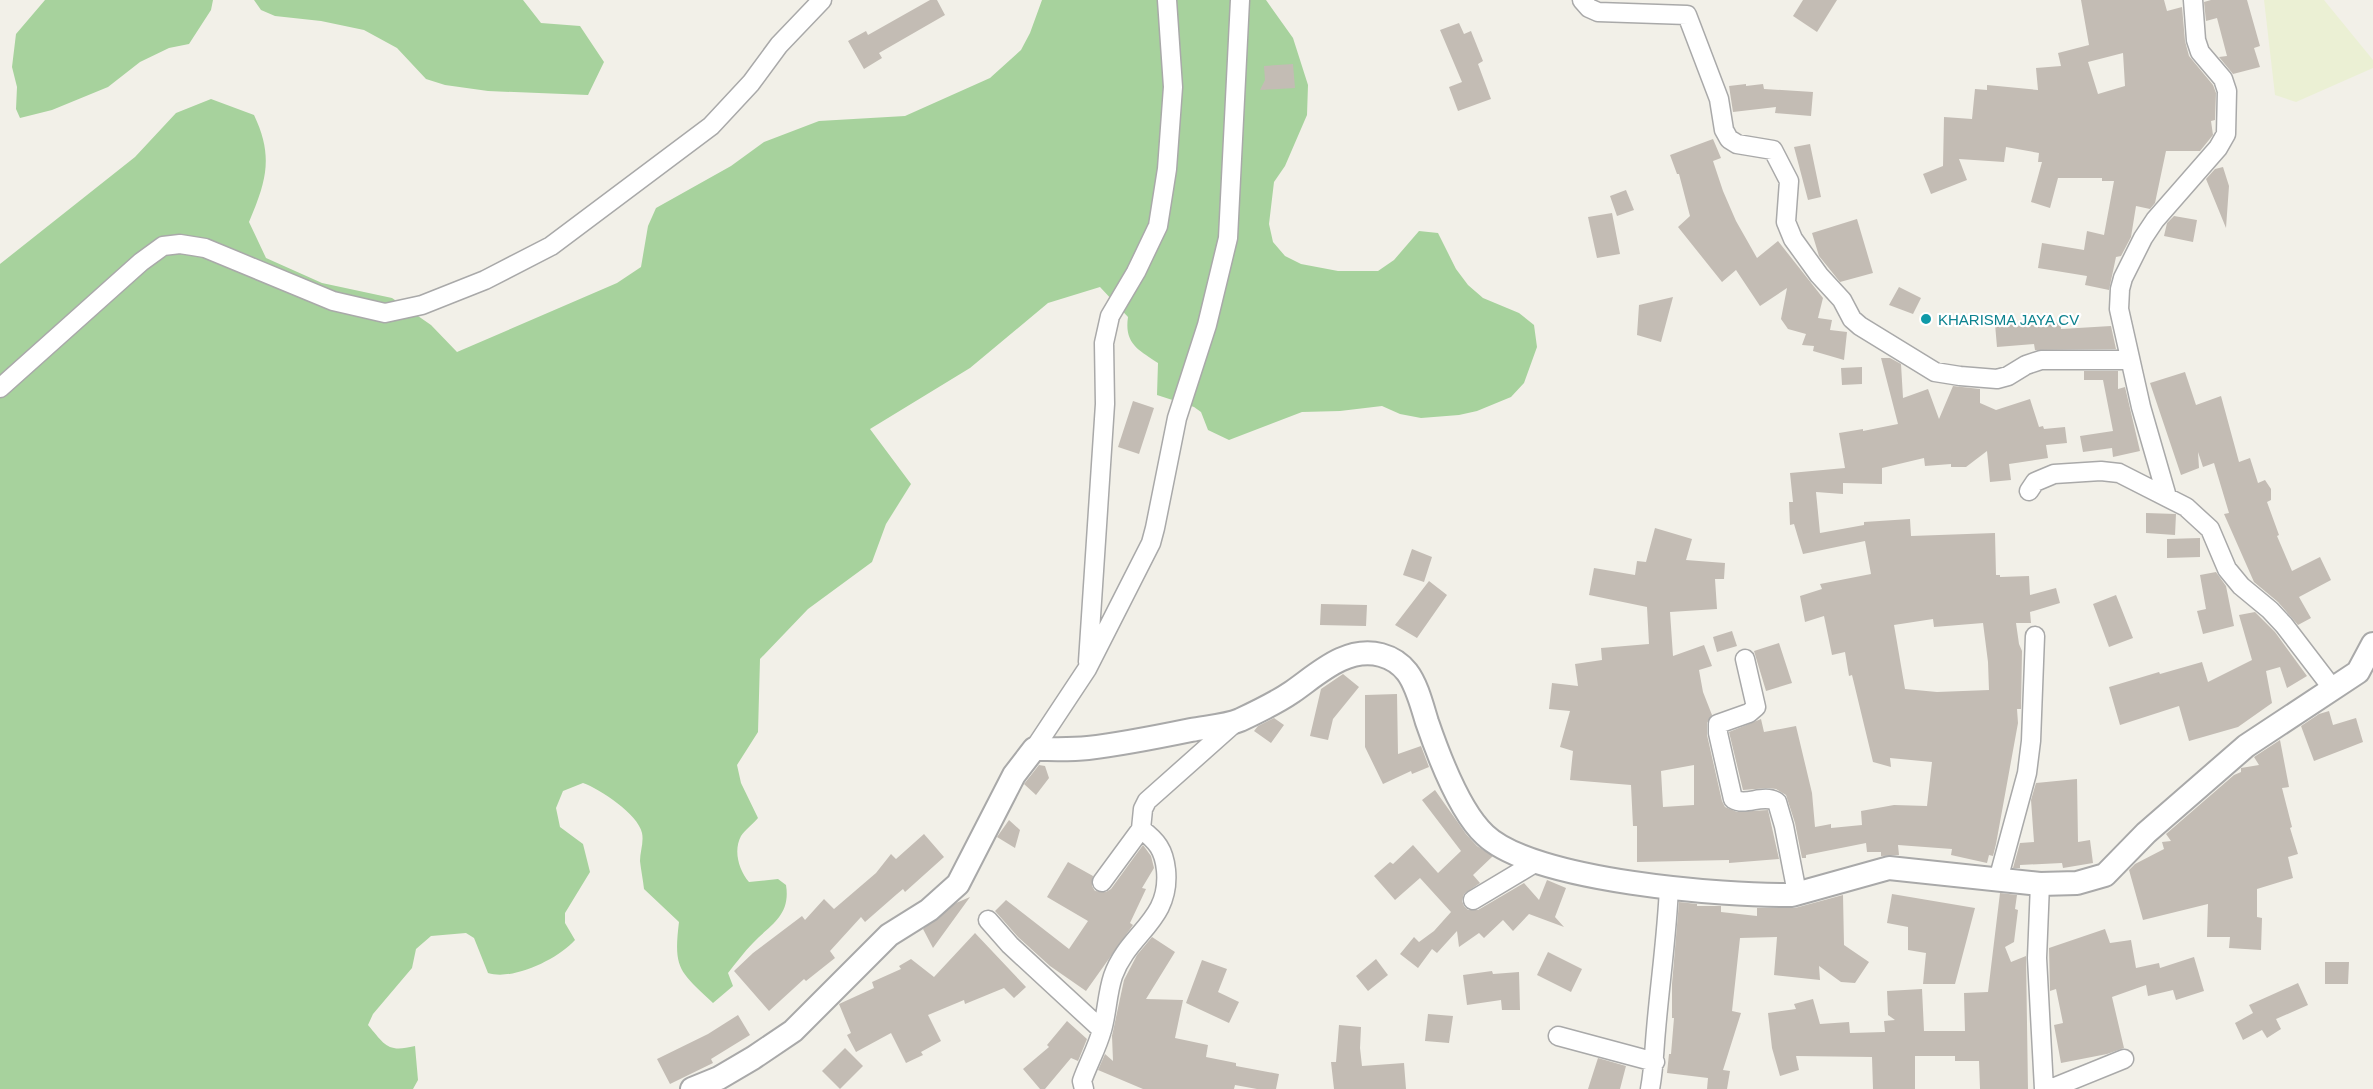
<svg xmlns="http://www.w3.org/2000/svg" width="2373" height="1089" font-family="Helvetica,sans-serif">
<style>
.farmland{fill:#ebf0d4}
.forest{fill:#a7d29d}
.building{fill:#c3bcb4;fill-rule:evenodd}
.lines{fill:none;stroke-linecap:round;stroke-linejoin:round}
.minor-casing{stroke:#a9a9a9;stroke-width:21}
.tertiary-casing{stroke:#a9a9a9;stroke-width:26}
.minor{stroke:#fff;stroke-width:18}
.tertiary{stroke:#fff;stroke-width:22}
.culture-dot{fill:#0f9aa8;stroke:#fff;stroke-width:2}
.labels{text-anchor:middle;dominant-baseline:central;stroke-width:4.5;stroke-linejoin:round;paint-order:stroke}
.culture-label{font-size:15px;fill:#0d838f;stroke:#fff;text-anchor:start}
</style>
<rect width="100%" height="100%" fill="#f2f0e8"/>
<path class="farmland" d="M2264 0H2324L2373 60V68L2296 102 2275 95Z"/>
<path class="forest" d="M45 0H213L211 10 189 44 169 48 140 62 108 87 52 110 20 118 16 109 17 87 12 67 16 34Z
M254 0H523L541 23 580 26 604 62 588 95 488 91 445 85 426 79 397 48 364 30 321 21 275 16 261 10Z
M1042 0H1266L1293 38 1308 85 1307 115 1285 166 1274 182 1269 224 1273 242 1285 256 1301 264 1338 271H1378L1394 260 1419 231 1438 233 1456 269 1468 285 1483 298 1519 313 1534 325 1537 347 1524 383 1511 397 1477 411 1459 415 1421 418 1400 414 1382 406 1340 411 1302 412 1229 440 1208 430 1201 412 1194 407 1157 395 1158 363C1139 350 1124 344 1128 317L1100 287 1048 303 970 368 870 429 911 484 886 524 872 562 808 609 760 659 758 732 737 765 741 783 758 818C753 824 745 830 741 836 733 851 739 870 749 882L778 879 786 885C791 916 770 925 753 943 744 952 736 963 728 973L733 986 713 1003C680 971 673 970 679 922L644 889C643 880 641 870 640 861 640 852 644 842 642 833 638 814 600 789 583 783L563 791 556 808 560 827 583 844 590 872 565 913V923L575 940C558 959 513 981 488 973L474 938 466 933 431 936 416 949 412 968 373 1014 368 1025C385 1045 387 1053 415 1046L418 1080 413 1089H0V264L135 157 176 113 211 99 254 115C274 157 266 182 249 222L266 258 322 283 392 298 431 325 457 352 617 283 641 267 648 226 656 208 731 166 764 142 819 121 905 116 990 78 1021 50 1030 33Z"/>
<path class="building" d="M930 0H937L945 15 879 53 882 58 864 69 848 41 866 31 868 35Z
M1803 0H1837L1817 32 1793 16Z
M2081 0H2164L2167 11 2182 7 2185 41 2189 56 2213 85 2216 93 2215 120 2211 121 2213 135 2200 151H2166L2155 203 2150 209 2136 206 2131 237 2121 256 2116 257 2109 290 2085 285 2087 276 2038 268 2042 243 2084 250 2087 231 2104 235 2114 181H2102V178H2058L2050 208 2031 202 2042 162H2038L2039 153 2006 147 2004 162 1959 159 1967 180 1931 194 1923 174 1943 166 1944 117 1972 119 1975 89 1987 90V85L2038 90 2036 68 2061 66 2058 53 2089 45ZM2123 53 2125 86 2098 94 2088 62Z
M2211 0H2247L2260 46 2254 48 2260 67 2233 74 2219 57 2227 56 2217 18 2206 21 2204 2Z
M1459 23 1464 34 1471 31 1483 61 1478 64 1491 99 1458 111 1449 87 1462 82 1440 30Z
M1293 64 1295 88 1260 90 1265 80 1264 66Z
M1746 84V86L1763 84 1764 89 1813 92 1811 116 1775 113 1776 107 1733 112 1729 86Z
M1713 139 1721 158 1713 161 1723 191 1736 221 1757 258 1778 241 1823 298 1818 318 1832 320 1830 330 1847 332 1844 360 1813 351 1814 346 1802 345 1806 334 1788 329 1781 319 1787 288 1760 306 1736 270 1722 282 1678 227 1690 216 1679 174H1677L1670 155Z
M1810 144 1821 197 1808 200 1794 147Z
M2223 167 2229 186 2226 228 2206 179 2215 169Z
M1626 190 1634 210 1617 216 1610 196Z
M1612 213 1620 254 1597 258 1588 217Z
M2174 216 2197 220 2193 242 2164 236 2167 223Z
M1857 219 1873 273 1840 282 1819 256 1812 233Z
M1899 287 1921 298 1913 314 1889 305Z
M1673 297 1661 342 1637 335 1639 305Z
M2061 322V329L2111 326 2116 349 2035 350 2034 344 1997 347 1995 324 2021 323V326Z
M1881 358H1890L1901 364 1903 398 1928 389 1939 419 1953 386 1980 389V403L1996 410 2030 399 2039 427 2043 426 2044 429 2065 427 2067 443 2046 445 2048 458 2009 464 2011 480 1990 482 1987 451 1966 467H1951V464L1925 466 1924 458 1882 468V484L1843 483V494L1816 492 1820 533 1864 525V522L1910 519 1911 536 1995 533 1996 575H2000V577L2029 576 2030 595 2056 588 2060 603 2030 612 2031 623H2016L2019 644 2022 651 2021 709H2017L2018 723 1996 844 1993 856 1989 855 1987 863 1951 855 1952 849 1898 845 1899 855 1881 856V852H1867L1866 843 1806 855V858H1802L1795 823 1786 795 1776 789 1768 788 1743 790 1729 732 1761 719 1764 732 1796 726 1812 793 1815 827 1831 824V828L1862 825 1861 811 1894 805 1927 806 1932 762 1890 758 1891 767 1873 762 1852 675 1849 676 1845 652 1832 655 1824 616 1805 622 1800 596 1822 589 1820 584 1871 574 1865 541 1803 554 1794 524 1790 525 1789 502H1793L1790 473 1845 468 1839 433 1863 429V431L1898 424ZM1933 619 1934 627 1983 623 1988 662 1989 690 1937 692 1905 689 1894 625Z
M1862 367V384L1842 385 1841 368Z
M2084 371H2118V389L2125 387 2140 451 2113 457 2112 448 2083 452 2080 436 2113 431 2103 380H2084Z
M2185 372 2196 405 2221 396 2239 462 2250 458 2258 483 2265 480 2271 489V500L2267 502 2279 535 2277 536 2292 571 2320 557 2331 580 2299 597 2311 618 2298 625 2278 602 2254 582 2224 514 2229 513 2214 463 2203 467 2198 452 2199 468 2181 475 2150 383Z
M1133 401 1154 408 1139 454 1118 447Z
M2146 513 2176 514 2175 535 2146 533Z
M1655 528 1692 539 1686 560 1725 563 1724 579H1715L1717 609 1670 612 1673 656 1704 645 1712 666 1699 670 1703 692 1712 715 1707 723V735L1722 801 1725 807 1737 812 1768 810 1779 859 1729 863V860L1637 862V826H1633L1631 785 1570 780 1573 751 1560 747 1570 711 1549 709 1552 683 1578 686 1575 664 1602 660 1601 648 1649 644 1647 607 1589 595 1594 568 1635 575 1637 561 1646 562ZM1694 765V805L1663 807 1661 771Z
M2200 538V557L2167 558V539Z
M1412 549 1432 557 1424 582 1403 575Z
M2216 572 2226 586 2234 626 2203 634 2197 611 2206 609 2200 575Z
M1429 581 1447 595 1417 638 1395 625Z
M2116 595 2133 638 2109 647 2093 604Z
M1321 604 1367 605 1366 626 1320 625Z
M2255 612 2275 632 2307 676 2287 688 2280 667 2266 671 2272 703 2238 727 2189 741 2179 706 2120 725 2109 687 2159 672 2160 674 2202 662 2208 682 2252 660 2239 615Z
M1732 631 1737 646 1717 652 1713 637Z
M1779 643 1792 683 1766 691 1754 651Z
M1343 674 1359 687 1333 719 1328 740 1310 736 1321 689Z
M1397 694 1398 754 1421 746 1429 767 1412 774 1411 771 1383 784 1365 747V695Z
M2329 711 2333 725 2356 718 2363 742 2314 761 2301 726 2319 714Z
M1274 718 1284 725 1271 743 1254 731 1258 726Z
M2280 740 2289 787 2282 788 2292 827 2290 828 2298 854 2288 857 2293 878 2257 889V917L2262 918 2261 950 2229 948 2230 937H2207L2208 904 2143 920 2129 870 2135 864 2164 849 2162 842 2171 841 2166 834 2234 775 2241 772V768L2259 765 2254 757Z
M1039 765 1045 766 1049 778 1036 795 1024 784Z
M2077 779 2078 842 2090 840 2093 863 2063 868 2062 863 2020 865V868H2013L2020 843 2034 842 2031 800 2036 783Z
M1435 790 1466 834 1477 846 1493 856 1473 875 1480 883 1464 894 1462 901 1464 906 1468 910H1478L1524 883 1539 900 1547 880 1566 888 1555 917 1564 927 1529 914 1513 931 1503 920 1484 938 1479 933 1459 947 1457 931 1437 953 1432 949 1418 968 1400 954 1414 937 1419 942 1434 931 1451 912 1420 878 1395 900 1374 876 1390 862 1393 864 1413 845 1438 873 1461 851 1422 800Z
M1009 820 1020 830 1015 848 997 837Z
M924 834 944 857 905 892 903 889 897 894 865 922 861 917 830 951 835 958 806 981 804 979 769 1011 734 971 753 953 802 916 805 920 824 899 834 909 876 873 891 854 896 859Z
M1143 845 1151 856 1154 868 1142 888 1146 889 1130 923 1133 925 1086 991 1050 966 1018 937 995 911 1006 900 1069 949 1088 921 1047 897 1068 862 1093 876 1092 886 1095 891 1106 892 1111 889Z
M2000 893 2017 895 2015 909 2018 910 2014 942 2005 947 2011 962 2026 956 2028 1089H1980L1979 1061H1955V1056H1915V1089H1873L1872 1057 1796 1056 1799 1070 1780 1076 1772 1048 1768 1013 1796 1009 1794 1004 1813 999 1820 1024 1849 1022 1850 1033 1885 1032 1884 1021 1895 1020 1888 1015 1887 991 1922 989 1924 1031H1965L1964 993 1988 992Z
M1892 894 1975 908 1955 984H1923L1926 953 1908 950V927L1887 923Z
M1843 895 1844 945 1869 962 1855 983 1841 982 1819 966 1820 980 1774 975 1777 937 1740 938 1732 1011 1741 1013 1723 1070 1730 1071 1727 1089H1707L1708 1078 1667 1073 1669 1054H1671L1674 1018H1672V984L1679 902 1697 904V906H1721V912L1757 916V908H1795Z
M970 897 933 948 923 929 956 903Z
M2105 929 2110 943 2131 940 2136 968 2159 963 2160 968 2194 957 2204 991 2176 1000 2173 990 2148 996 2146 985 2112 997 2124 1048 2107 1054 2061 1063 2054 1025 2063 1023 2056 989 2050 991 2049 948Z
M975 933 1026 987 1014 998 1004 988 965 1004 964 1000 928 1015 941 1041 921 1052 923 1055 906 1063 891 1033 856 1052 847 1035 851 1033 839 1004 874 988 872 982 901 969 899 966 911 959 934 977Z
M1152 937 1175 952 1146 999 1183 1000 1175 1038 1208 1045 1206 1057 1236 1063V1066L1279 1074 1276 1089H1257L1235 1085 1234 1089H1143L1098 1070 1105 1054 1113 1061 1112 1036 1124 980 1137 955Z
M1548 952 1582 969 1571 992 1537 975Z
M1376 959 1388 975 1368 991 1356 976Z
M1202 960 1227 969 1218 992 1239 1002 1229 1023 1186 1003Z
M2325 962H2349L2348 984H2325Z
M1492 971 1493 974 1519 972 1520 1010H1502L1501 1000 1467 1005 1463 975Z
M2298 983 2308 1005 2276 1019 2281 1029 2267 1038 2262 1030 2243 1040 2235 1023 2253 1013 2249 1005Z
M1428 1014 1453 1016 1449 1043 1425 1041Z
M738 1015 750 1035 711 1059 713 1063 670 1084 657 1059 708 1034Z
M1067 1021 1087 1039 1078 1061 1071 1058 1045 1089H1040L1023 1069 1049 1047 1047 1045Z
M1339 1025 1361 1027 1360 1048 1362 1066 1404 1063 1406 1089H1334L1331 1062H1336Z
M845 1048 863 1066 840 1089 822 1071Z
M1598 1058 1626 1066 1620 1089H1588Z"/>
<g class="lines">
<g class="minor-casing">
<path id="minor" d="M1582 0 1589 8 1598 12 1687 15 1719 99 1724 130 1729 139 1737 144 1773 150 1789 181 1786 222 1793 239 1819 275 1842 300 1852 319 1860 326 1935 372 1960 376 1997 379 2008 376 2026 365 2041 360H2130
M0 388 141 262 163 246 180 244 205 248 333 301 385 313 422 305 485 280 551 246 711 126 751 83 779 45 822 0
M2029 491 2035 482 2054 474 2101 471 2119 473 2186 507 2210 529 2227 569 2241 586 2270 610 2284 625 2333 689
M2167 497 2141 407 2119 309 2120 289 2123 278 2143 238 2155 220 2218 148 2226 134 2227 91 2223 79 2200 52 2196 40 2193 0
M1745 659 1756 707 1749 713 1718 724V733L1733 799C1746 807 1763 793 1777 802L1784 826 1797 893
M1088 662 1105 404 1104 343 1110 316 1136 272 1158 226 1167 169 1173 87 1167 0
M1034 749 1087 669 1151 543 1155 528 1177 418 1207 325 1228 238 1240 0
M1998 880 2027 773 2031 741 2035 636
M1102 882 1141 829 1143 809 1147 801 1237 721
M2040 884 2037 958 2044 1089
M1473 900 1538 861
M988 920 1010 945 1102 1030
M1558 1036 1655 1062
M1084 1089 1082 1081C1088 1064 1097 1048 1102 1030 1107 1013 1107 994 1113 976 1128 933 1171 921 1166 870 1164 850 1157 841 1141 829
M1650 1089C1654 1068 1654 1051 1656 1030 1660 982 1667 935 1669 887
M2050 1089 2124 1059"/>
</g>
<g class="tertiary-casing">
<path id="tertiary" d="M692 1089 719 1078 753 1058 793 1031 889 935 929 910 958 884 1014 775 1034 749C1052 749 1070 750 1088 748 1123 744 1157 737 1191 730 1206 727 1226 726 1240 720 1257 712 1276 703 1292 692 1318 674 1346 646 1381 655 1392 658 1400 663 1407 672 1417 685 1422 706 1427 722 1438 754 1460 812 1485 835 1533 881 1724 896 1792 895L1889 868 2040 884 2077 883 2105 875 2146 833 2246 746 2358 672 2373 644"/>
</g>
<use href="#minor" class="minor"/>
<use href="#tertiary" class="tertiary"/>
</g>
<circle class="culture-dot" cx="1926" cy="319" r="6"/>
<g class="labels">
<g class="culture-label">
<text x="1938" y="319">KHARISMA JAYA CV</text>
</g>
</g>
</svg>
